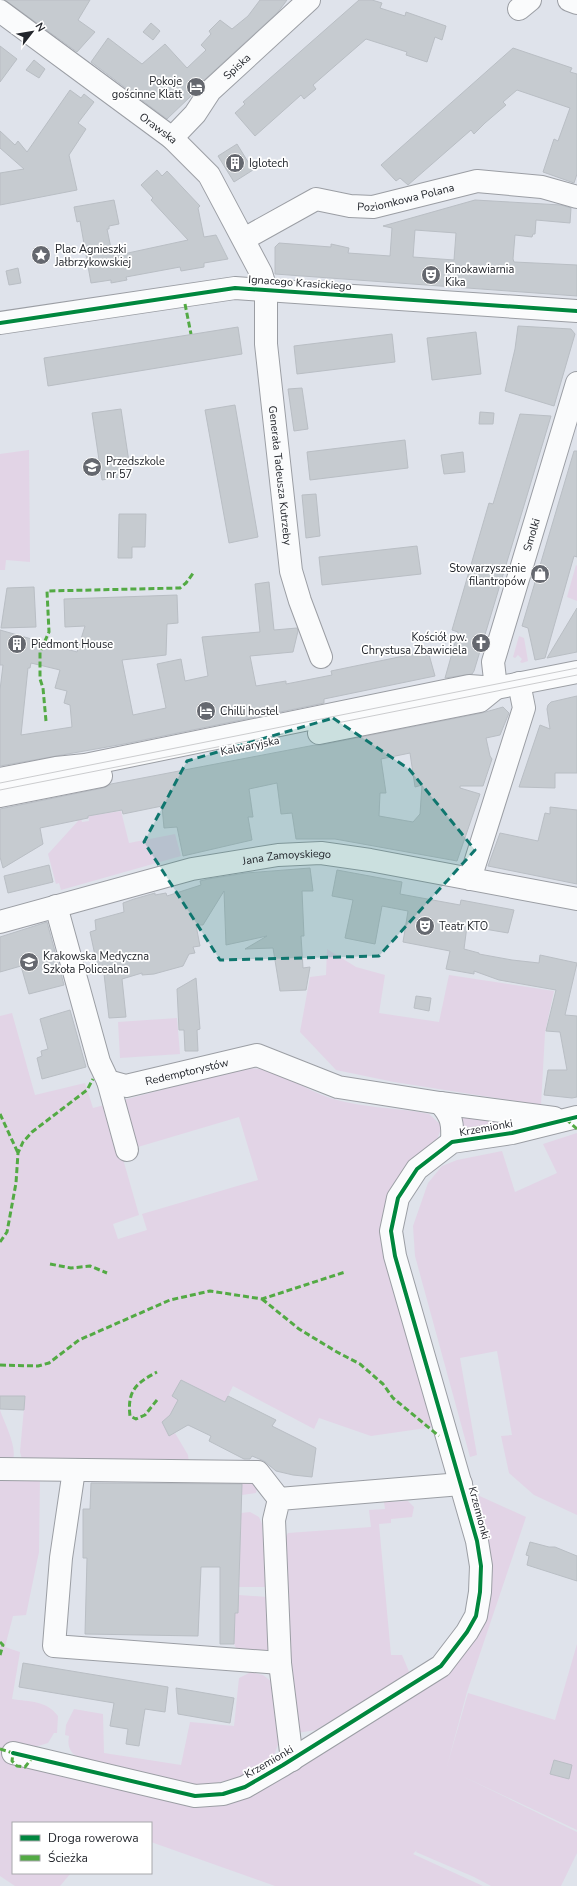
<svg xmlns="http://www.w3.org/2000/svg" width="577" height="1886" font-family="'Nunito Sans',sans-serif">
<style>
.green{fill:#e2d4e6;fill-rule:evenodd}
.building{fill:#c6cbd0;stroke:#b9bec4;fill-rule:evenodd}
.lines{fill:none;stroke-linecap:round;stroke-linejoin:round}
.minor-casing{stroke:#9b9ea4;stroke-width:24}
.minor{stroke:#fafbfc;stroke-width:22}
.tram{stroke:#cbccce;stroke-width:1}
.quiet{stroke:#53aa44;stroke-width:3;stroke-dasharray:6 3;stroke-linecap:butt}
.cycleway-casing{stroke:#fff;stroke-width:6}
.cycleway{stroke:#00873e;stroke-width:4}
.marked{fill:#0f766e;fill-opacity:0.2;stroke:#0f766e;stroke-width:3;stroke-dasharray:8 5;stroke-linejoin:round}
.labels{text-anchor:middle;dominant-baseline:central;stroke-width:3.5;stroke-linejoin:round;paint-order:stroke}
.street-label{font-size:11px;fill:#23262c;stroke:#fff}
.poi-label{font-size:11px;fill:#23262c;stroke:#fff;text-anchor:start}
</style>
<rect width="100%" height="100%" fill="#dfe3eb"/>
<path class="green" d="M29 450 30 562 6 560 5 570H0V454Z
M576 565 577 566V601L567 597Z
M519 636 524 638 528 661 522 663 520 662 522 659 518 655 515 658 513 657Z
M121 811 129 843 175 834 181 856 61 890 59 883 56 884 48 854 78 821 77 815H80L82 822 89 821 88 816Z
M327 949 356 967 385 975 379 1013 439 1022 449 975 554 991 545 1033 541 1105 394 1082 336 1070 300 1032 310 977 326 975Z
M12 1013 35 1095 85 1083 93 1108 245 1068C281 1067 304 1092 337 1100 362 1107 393 1108 419 1112L429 1114 442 1126 437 1140 420 1153 389 1206 433 1427 371 1436 319 1418 314 1429 233 1386 225 1402 181 1380 172 1396 178 1400 170 1415 163 1422 169 1436 175 1433 188 1455 190 1469 22 1459 20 1452 25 1397 0 1396V1016ZM239 1117 258 1180 142 1214 147 1230 118 1239 113 1224 139 1215 121 1152Z
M177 1018 180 1054 120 1058 118 1022Z
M457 1110 526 1120 460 1136Z
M577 1133V1515L534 1495 509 1473 501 1436 512 1435 497 1351 460 1358 477 1455 470 1457 415 1256 413 1226 428 1183 442 1166 457 1160 502 1151 515 1192 557 1173 543 1144Z
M0 1410C5 1425 17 1445 13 1461L0 1465Z
M0 1475 40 1476 39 1552 26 1615 13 1616 5 1647 20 1652 12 1699C30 1702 46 1700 58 1716L57 1733H54L48 1743 35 1747 217 1801 477 1635 473 1493 526 1517 467 1692 447 1766 432 1808 447 1766 468 1693 555 1720 577 1644V1830L462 1776 577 1832V1853L561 1886H491L474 1877 416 1852 417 1850 413 1854 483 1886H275L151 1842V1823H13V1873H71L60 1886H15L0 1876Z
M242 1482 253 1483 257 1488 256 1493 242 1495Z
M408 1501 414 1507 412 1517 391 1519V1523L379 1524 391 1655H402L410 1674 316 1730 297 1733 281 1546 288 1533 371 1527 369 1510 385 1509 384 1502Z
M250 1512 259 1517 262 1524 267 1587H239L241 1513Z
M239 1595 268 1597 270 1641 268 1649 262 1655 237 1650 234 1644 235 1613H238Z
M251 1672 263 1675 272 1682 279 1742 274 1755 262 1765 234 1779 207 1785 194 1784 80 1758C70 1754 67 1746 69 1736L65 1735 66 1725 74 1709 103 1714 104 1753 181 1765 190 1722 234 1726 239 1678Z"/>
<path class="building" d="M5 0H90L78 20 95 32 77 52Z
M260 0H287L278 12 202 82 192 95 167 119 91 62 108 38 142 64 165 44 187 68 206 50 201 45 211 34 209 31 220 20 232 29 248 16Z
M359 0H372L382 3 380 8 405 16 406 12 446 26 442 40 435 37 427 62 406 55 407 52 366 39 313 85 316 89 304 99 301 95 255 136 235 113 245 104 243 102Z
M151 23 160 31 153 40 143 32Z
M0 46 17 59 0 82Z
M513 48 572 68 570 72 577 74V174L574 183 543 172 554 139 558 141 570 108 517 90 503 102 506 105 485 123 474 134 471 130 408 185 400 178 396 181 381 165Z
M34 60 45 69 39 78 26 70Z
M70 90 81 98 84 94 94 102 78 123 86 129 69 155 77 190 0 205V173L24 169 0 148V131L15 145 18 141 27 152Z
M237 144 253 170 234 182 218 156Z
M157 170 162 176 167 171 200 206 198 208 204 237 216 235 228 259 204 263V267L181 271 180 267 126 277 127 280 111 283V280L91 283 80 221 77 222 74 207 114 200 119 224 109 226V229H107L112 253H113L114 256 188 240 151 200 153 198 141 185Z
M475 200 561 205 571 208 570 223 536 220 535 234H533L532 237 515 235 513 259 514 262 577 265V296L275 274V247L279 243 331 247V244L349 248 348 253 390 256 392 228 383 226ZM415 230 456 233 454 260 413 257Z
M18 268 21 283 9 285 6 271Z
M518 326 571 329 575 334 554 406 505 391 515 349Z
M238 327 242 354 48 386 44 358Z
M476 332 481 374 432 380 427 338Z
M392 334 395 362 297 374 294 346Z
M302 388 308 429 294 431 288 389Z
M235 405 258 537 229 543 205 410Z
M121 409 131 475 102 480 92 413Z
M480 412 494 413 493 424H479Z
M520 414 551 416 474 671 472 674 445 678 458 632 452 630 489 503 493 504Z
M405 440 408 468 310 480 307 452Z
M574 451H577V557L574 556 545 658 535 660 528 628 522 626Z
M463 452 465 472 444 474 441 455Z
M316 494 320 536 306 538 302 495Z
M119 514H146L145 547H132V558H118Z
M417 546 421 574 322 585 319 557Z
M269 582 274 630 297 628 298 631 293 652 250 656 256 686 286 681V684L332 675 331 671 428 651 435 676 324 699V703L124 744 0 766V690L3 665H0V630L77 652 85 626 65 627 64 599 177 595 178 623 167 624 166 655 122 660 133 715 166 708 157 664 181 659 185 681 208 676 202 637 260 632 255 584ZM31 663 60 670 55 688 67 691 64 703 70 705 72 727 21 735 28 668H30Z
M34 587 36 627 1 628 7 588Z
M577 608V652L547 658Z
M577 696V773H555V788L519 787 540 725 550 729 547 709 548 705 551 702Z
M503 707 509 713 500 735 486 738 490 756 492 759 483 786H460V788L480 794 457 861 335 839H296L292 813 281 814 277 783 249 789 253 817H248L252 840 183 856 177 827 164 828 162 806 123 814 122 810 88 816V818L40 828 43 844 3 868 0 857V809L103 788 111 784 315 745H321L482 713ZM410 753 415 787 422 785 420 814 413 822 379 816 380 793H386L381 759Z
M550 807 577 810V884L488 866 500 833 538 841 545 813 550 814Z
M49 865 53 882 8 893 4 876Z
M310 868 313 891H302L304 936H301L303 968 310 967 306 990 280 991 273 948 245 949 267 936 226 945 224 891 203 925H196L200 946 193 947 195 953 189 954 183 966 154 974 142 975V973L122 979 126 1017 109 1018 103 965 99 966 96 960 90 932 96 930 95 920 124 912 123 903 134 899 155 893V895L166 893 167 896 201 885 200 881 208 879 246 873Z
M337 870 402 882 400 894 460 905 461 900 514 910 508 933 467 926 464 949 479 953V954L512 960 539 963 540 955 577 963 565 1015 577 1016V1097L572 1098 544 1095 548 1070H567L560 1032 546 1031 556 990 499 980 474 971V974L446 969 450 951 403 942 408 911 382 906 375 944 345 938 353 900 332 896Z
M47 922 64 985 29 994 21 966 0 972V937Z
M196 978 200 1029 197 1030 198 1051H185L184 1030H179L177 989Z
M416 996 431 998 429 1011 414 1008Z
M70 1010 86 1067 42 1079 37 1058 42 1056 41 1051 48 1049 40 1019Z
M181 1380 225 1402 228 1396 276 1420 272 1426 316 1448 312 1477 293 1475 276 1471 264 1461 252 1456 250 1459H244L209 1441 211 1436 188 1425 169 1436 162 1422 170 1415 178 1400 172 1396Z
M0 1396H25L24 1410 0 1409Z
M91 1483 242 1484 238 1613H235L234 1644H220V1567H201L198 1636 85 1634 87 1558H83V1509H90Z
M530 1542 549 1547H555L577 1556V1581L527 1565 529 1556 526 1555Z
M23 1663 168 1687 165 1712 145 1709 139 1746 126 1744 128 1729 110 1726 114 1703 19 1687Z
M176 1688 234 1698 230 1723 178 1714Z
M554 1760 572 1765 569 1779 550 1774Z"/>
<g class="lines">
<g class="minor-casing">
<g id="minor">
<path d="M569 0 577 3"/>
<path d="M519 9 530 0"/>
<path id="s1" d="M0 11 172 138 209 175 261 273 266 289V344L291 571 300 601 321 657"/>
<path id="s2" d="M172 138 195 114 210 91 309 0"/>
<path id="s3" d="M244 239 316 199 350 206 373 207 477 181 542 187 577 197"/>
<path d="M0 323 235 288 577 311"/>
<path id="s4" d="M496 688 493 662 577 383"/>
<path d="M319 733 480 701 496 688"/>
<path d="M0 779 56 768 85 765 469 686 496 688 577 672"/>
<path d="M0 796 101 776"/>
<path d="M470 879 524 708 519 683"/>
<path id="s5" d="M56 906 99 1062 108 1081 126 1086 257 1055 338 1087 440 1103 554 1118"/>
<path id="s6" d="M0 922 192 869 278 855 321 853 370 860 577 899"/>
<path d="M108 1081 127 1150"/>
<path d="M440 1103C452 1116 453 1124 452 1142"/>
<path d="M1 1469 258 1472 279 1499"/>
<path d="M74 1470 61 1558 54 1646 280 1663"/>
<path d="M13 1753 195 1796 223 1794 245 1787 283 1765 441 1666 467 1632 476 1616 480 1592 481 1566 477 1541 395 1256 391 1231 398 1198 417 1169 452 1142 512 1133 577 1117"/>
<path d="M292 1760 280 1663 274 1520 279 1499 461 1484"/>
</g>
</g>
<use href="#minor" class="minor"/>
<path class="tram" d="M337 723 577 675
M0 783 577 668
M0 790 283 734"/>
<path class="quiet" d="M185 304 191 334
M46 721 43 688 40 679V652L49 632 47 591 180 588 186 583 194 572
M0 1114 18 1153
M566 1119 577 1129
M0 1242 7 1232 16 1183 18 1153 23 1142 32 1132 87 1090 93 1079
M50 1264 71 1268 90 1266 107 1273
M262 1299 299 1329 337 1352 360 1364 383 1384 393 1398 439 1436
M0 1365 38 1366 49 1363 79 1340 170 1300 210 1291 262 1299 345 1272
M157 1400 145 1415 136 1419 130 1416C127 1391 136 1383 157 1372
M0 1642 3 1645 0 1655
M0 1749 13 1753 12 1761 17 1766 25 1767 33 1757"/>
<g class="cycleway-casing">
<path id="cycleway" d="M0 323 235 288 577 311
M13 1753 195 1796 223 1794 245 1787 283 1765 441 1666 467 1632 476 1616 480 1592 481 1566 477 1541 395 1256 391 1231 398 1198 417 1169 452 1142 512 1133 577 1117"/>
</g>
<use href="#cycleway" class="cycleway"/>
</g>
<path class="marked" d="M333 718 409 769 475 850 379 956 220 960 144 842 187 761Z"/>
<defs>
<g id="hotel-disc" transform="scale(1)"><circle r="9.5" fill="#65686f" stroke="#fff"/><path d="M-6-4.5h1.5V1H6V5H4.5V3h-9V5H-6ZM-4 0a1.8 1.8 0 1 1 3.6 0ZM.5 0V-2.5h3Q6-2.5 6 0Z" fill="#fff"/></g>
<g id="building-disc" transform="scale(1)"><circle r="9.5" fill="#65686f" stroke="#fff"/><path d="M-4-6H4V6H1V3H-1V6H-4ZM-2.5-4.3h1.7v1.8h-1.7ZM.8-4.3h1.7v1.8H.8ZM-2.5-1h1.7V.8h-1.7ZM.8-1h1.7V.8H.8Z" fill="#fff"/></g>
<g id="sight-disc" transform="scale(1)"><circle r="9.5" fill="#65686f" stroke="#fff"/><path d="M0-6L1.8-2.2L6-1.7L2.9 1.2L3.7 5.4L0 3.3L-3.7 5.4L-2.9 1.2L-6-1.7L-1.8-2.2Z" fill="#fff"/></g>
<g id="theatre-disc" transform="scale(1)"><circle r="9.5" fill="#65686f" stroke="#fff"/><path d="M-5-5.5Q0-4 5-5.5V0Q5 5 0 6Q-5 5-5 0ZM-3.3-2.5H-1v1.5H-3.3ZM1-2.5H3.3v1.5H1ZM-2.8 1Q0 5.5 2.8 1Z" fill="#fff"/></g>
<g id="school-disc" transform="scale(1)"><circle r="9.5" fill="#65686f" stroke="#fff"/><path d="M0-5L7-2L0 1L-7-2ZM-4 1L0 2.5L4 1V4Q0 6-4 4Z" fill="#fff"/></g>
<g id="shop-disc" transform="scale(1)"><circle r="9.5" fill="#65686f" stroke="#fff"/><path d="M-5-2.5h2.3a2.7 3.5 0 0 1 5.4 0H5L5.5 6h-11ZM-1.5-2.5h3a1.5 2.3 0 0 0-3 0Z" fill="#fff"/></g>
<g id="church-disc" transform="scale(1)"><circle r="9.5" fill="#65686f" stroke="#fff"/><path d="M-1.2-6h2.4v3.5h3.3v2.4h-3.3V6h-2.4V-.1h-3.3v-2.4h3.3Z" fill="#fff"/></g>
</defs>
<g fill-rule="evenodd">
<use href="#hotel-disc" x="196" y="87"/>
<use href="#building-disc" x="235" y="163"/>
<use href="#sight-disc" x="41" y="255"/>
<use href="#theatre-disc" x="431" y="275"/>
<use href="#school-disc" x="92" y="467"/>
<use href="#shop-disc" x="540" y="574"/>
<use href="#church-disc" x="481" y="643"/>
<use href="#building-disc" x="17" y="644"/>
<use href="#hotel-disc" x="206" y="711"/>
<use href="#theatre-disc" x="425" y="926"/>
<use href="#school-disc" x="29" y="962"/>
</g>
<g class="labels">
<g class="street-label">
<text stroke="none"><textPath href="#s2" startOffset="97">Spiska</textPath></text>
<text stroke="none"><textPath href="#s1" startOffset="197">Orawska</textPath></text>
<text stroke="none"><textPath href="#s3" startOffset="174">Poziomkowa Polana</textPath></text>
<text transform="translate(300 283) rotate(4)">Ignacego Krasickiego</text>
<text stroke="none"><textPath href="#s1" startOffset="581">Generała Tadeusza Kutrzeby</textPath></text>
<text stroke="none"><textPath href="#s4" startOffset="159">Smolki</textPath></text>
<text transform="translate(250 746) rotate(-11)">Kalwaryjska</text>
<text stroke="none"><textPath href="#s6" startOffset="295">Jana Zamoyskiego</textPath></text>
<text stroke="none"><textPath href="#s5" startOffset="264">Redemptorystów</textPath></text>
<text transform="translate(486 1128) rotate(-10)">Krzemionki</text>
<text transform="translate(479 1513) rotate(75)">Krzemionki</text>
<text transform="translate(269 1762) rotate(-30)">Krzemionki</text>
</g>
<g class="poi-label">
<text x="182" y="81" text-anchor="end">Pokoje<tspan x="182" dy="13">gościnne Klatt</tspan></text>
<text x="249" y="163">Iglotech</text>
<text x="55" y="249">Plac Agnieszki<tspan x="55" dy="13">Jałbrzykowskiej</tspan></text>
<text x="445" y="269">Kinokawiarnia<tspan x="445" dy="13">Kika</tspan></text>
<text x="106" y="461">Przedszkole<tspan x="106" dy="13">nr 57</tspan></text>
<text x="526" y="568" text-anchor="end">Stowarzyszenie<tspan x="526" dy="13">filantropów</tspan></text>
<text x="467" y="637" text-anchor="end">Kościół pw.<tspan x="467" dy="13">Chrystusa Zbawiciela</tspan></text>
<text x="31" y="644">Piedmont House</text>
<text x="220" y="711">Chilli hostel</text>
<text x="439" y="926">Teatr KTO</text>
<text x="43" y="956">Krakowska Medyczna<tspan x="43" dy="13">Szkoła Policealna</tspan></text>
</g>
</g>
<rect x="12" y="1822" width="140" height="52" fill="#ffffff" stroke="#a7a8ab"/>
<rect x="20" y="1835" width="20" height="6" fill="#00873e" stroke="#a7a8ab"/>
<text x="48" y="1842" font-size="12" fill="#23262c">Droga rowerowa</text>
<rect x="20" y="1855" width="20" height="6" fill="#53aa44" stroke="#a7a8ab"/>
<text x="48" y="1862" font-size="12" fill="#23262c">Ścieżka</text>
<g transform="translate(32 32) rotate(59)" stroke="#ffffff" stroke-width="3" paint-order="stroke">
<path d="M0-3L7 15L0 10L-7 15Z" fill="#23262c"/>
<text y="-6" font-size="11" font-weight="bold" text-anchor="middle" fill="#23262c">N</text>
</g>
</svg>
